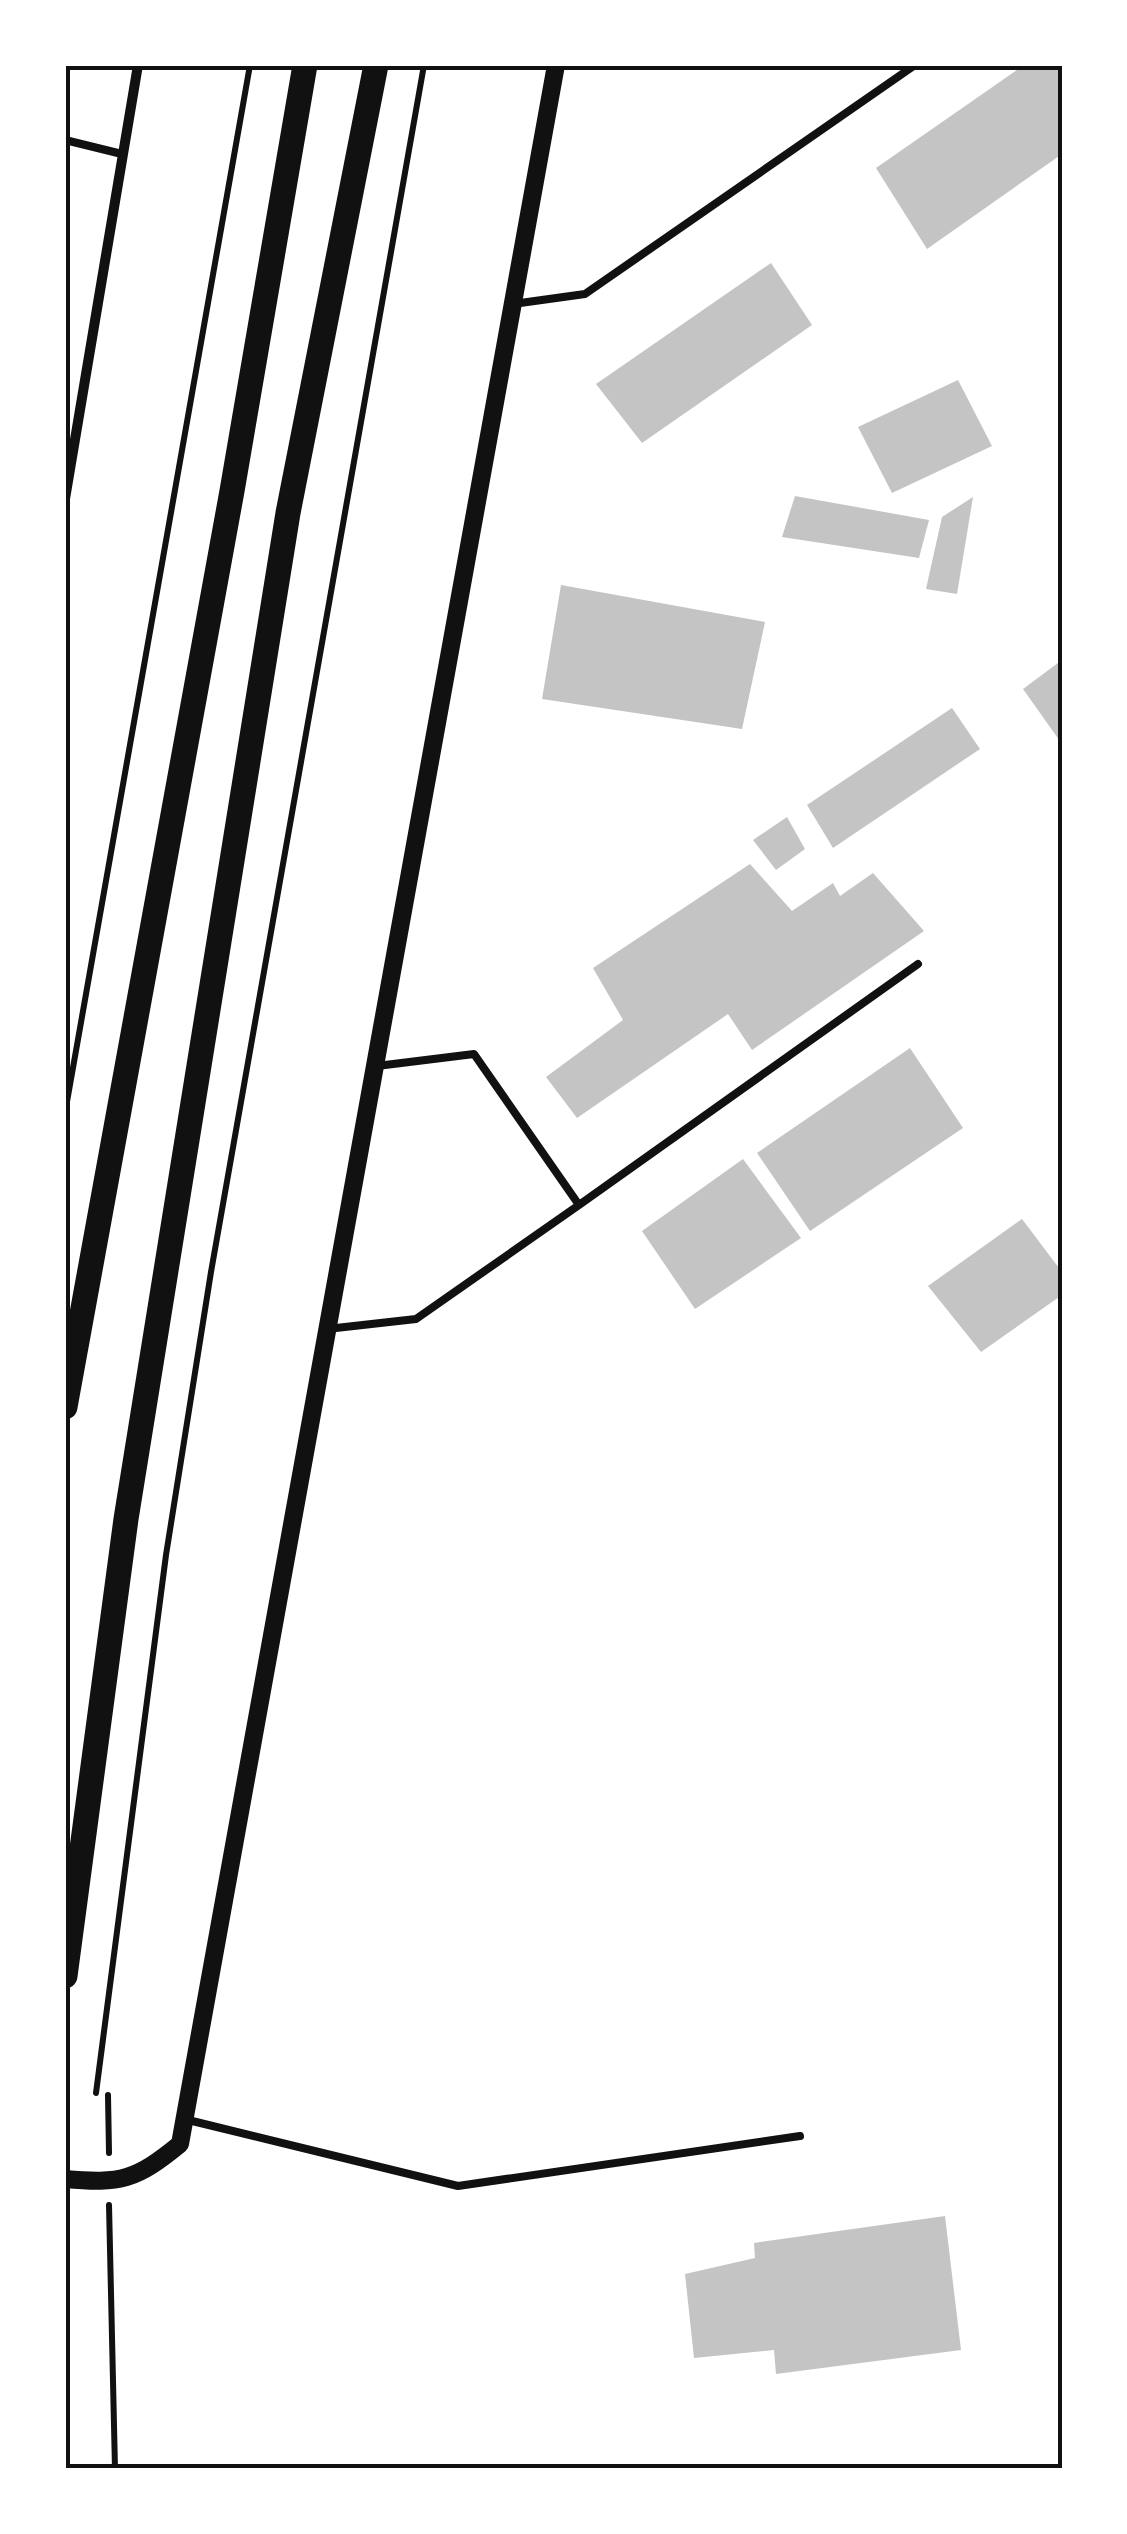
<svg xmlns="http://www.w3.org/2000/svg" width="1127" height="2534" font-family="'Sofia Sans Condensed',sans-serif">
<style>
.building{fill:#c4c4c4}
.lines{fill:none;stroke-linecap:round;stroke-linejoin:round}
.path{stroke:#111;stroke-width:6}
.service{stroke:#111;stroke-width:8}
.minor{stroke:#111;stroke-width:10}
.tertiary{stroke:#111;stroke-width:18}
.primary{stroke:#111;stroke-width:25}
.neatline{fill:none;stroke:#111;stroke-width:4}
</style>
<rect width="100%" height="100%" fill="#fff"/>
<path class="building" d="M1024 65H1062V154L927 249 876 168Z
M771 263 812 325 642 443 596 384Z
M958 380 992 446 892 493 858 427Z
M795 496 929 520 919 558 782 537Z
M973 497 957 594 926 589 942 517Z
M561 585 765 622 742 729 542 699Z
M1062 660V744L1023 689Z
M952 708 980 749 833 848 807 805Z
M787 817 805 849 776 870 753 840Z
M750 864 792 911 833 883 840 896 873 873 924 931 752 1050 728 1014 577 1118 546 1077 623 1020 593 968Z
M910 1048 963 1128 810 1231 757 1153Z
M743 1159 801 1238 695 1309 642 1231Z
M1022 1219 1062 1272V1295L981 1352 928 1286Z
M945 2216 961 2350 776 2374 774 2350 694 2358 685 2274 755 2258 754 2243Z"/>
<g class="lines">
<path class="path" d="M65 1113 250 65
M96 2093 166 1555 211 1272 424 65
M108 2095 109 2153
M109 2205 115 2469"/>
<path class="service" d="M65 140 122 154
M513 304 585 294 915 65
M579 1205 918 964
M327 1329 416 1319 579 1205 474 1054 377 1066
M184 2119 458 2186 800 2136"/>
<path class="minor" d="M65 499 138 65"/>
<path class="tertiary" d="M65 2179C121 2184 136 2180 180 2144L556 65"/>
<path class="primary" d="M65 1407 232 491 305 65
M65 1976 126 1519 288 513 376 65"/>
</g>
<rect width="1127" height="2534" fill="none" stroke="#ffffff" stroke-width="135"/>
<rect x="68" y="68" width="992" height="2398" class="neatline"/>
</svg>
